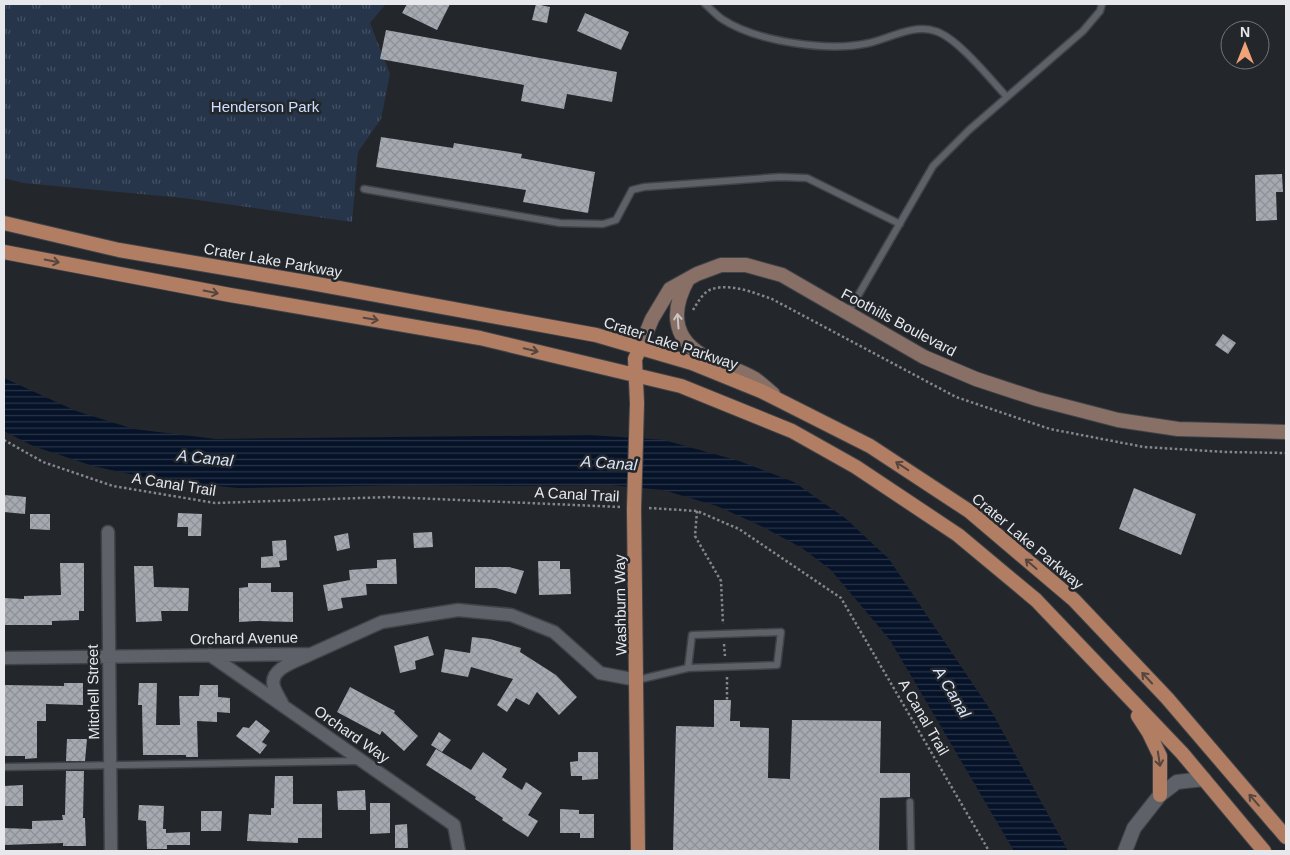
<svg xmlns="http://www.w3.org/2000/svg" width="1290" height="855" font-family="Arial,sans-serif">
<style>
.park{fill:url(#park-tufts)}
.water{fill:url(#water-rules)}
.building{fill:url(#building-cross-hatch)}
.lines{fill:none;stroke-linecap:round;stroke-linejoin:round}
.service-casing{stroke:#404348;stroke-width:9}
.minor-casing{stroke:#404348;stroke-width:15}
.tertiary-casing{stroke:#404348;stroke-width:16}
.secondary-casing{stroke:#404348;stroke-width:16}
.primary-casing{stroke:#404348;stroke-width:16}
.path{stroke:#83868a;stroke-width:2.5;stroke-dasharray:2.5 2.5;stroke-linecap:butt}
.service{stroke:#5e6268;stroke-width:6}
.minor{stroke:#5e6268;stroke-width:12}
.tertiary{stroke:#5e6268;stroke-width:14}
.secondary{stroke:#887066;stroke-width:14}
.primary{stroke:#b17e63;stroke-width:14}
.oneway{stroke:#55453f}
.oneway2{stroke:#cac4c4}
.labels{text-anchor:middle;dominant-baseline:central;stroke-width:5;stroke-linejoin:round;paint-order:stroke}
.park-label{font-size:15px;fill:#cce0ff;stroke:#23262b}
.street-label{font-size:15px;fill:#e6e8ec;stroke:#23262b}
.water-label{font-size:16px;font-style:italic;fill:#d8e5fa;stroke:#23262b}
</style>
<defs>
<pattern id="park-tufts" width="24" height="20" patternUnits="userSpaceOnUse" patternTransform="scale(1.25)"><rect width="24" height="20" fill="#27354a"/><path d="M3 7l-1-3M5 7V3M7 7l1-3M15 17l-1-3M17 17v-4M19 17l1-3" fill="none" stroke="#465264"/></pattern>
<pattern id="water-rules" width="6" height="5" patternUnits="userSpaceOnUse" patternTransform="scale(1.25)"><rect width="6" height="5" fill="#051228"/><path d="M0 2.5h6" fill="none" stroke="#293447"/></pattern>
<pattern id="building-cross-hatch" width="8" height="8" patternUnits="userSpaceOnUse" patternTransform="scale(1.25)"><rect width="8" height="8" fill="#a5a9b0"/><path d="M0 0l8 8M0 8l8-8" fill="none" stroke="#8d9096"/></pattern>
</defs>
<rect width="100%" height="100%" fill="#23262b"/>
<path class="park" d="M4 4H386L370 23 390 74 381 119 358 152 352 222 183 198 23 183 4 178Z"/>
<path class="water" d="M4 378 76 411 134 429 216 439 590 435 664 440 739 461 794 482 845 518 889 559 993 714 1068 851H1014L890 640 831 570 802 548 759 525 717 506 663 490 610 485 511 486 412 485 238 488 157 480 93 466 33 446 4 431Z"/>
<path class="building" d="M407 4H450L437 30 402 13Z
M536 4 550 7 547 23 532 20Z
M585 13 629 32 621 50 577 31Z
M386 30 617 72 612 102 567 94 564 109 521 101 524 85 380 59Z
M381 137 453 148 454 143 522 154 521 158 595 172 588 213 523 202 526 190 376 167Z
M1282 174 1283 192H1276L1277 220 1256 221 1255 175Z
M1223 334 1236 343 1228 354 1215 345Z
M1134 488 1196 514 1181 555 1119 529Z
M4 495 26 497 25 514 4 512Z
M178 513 202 514 201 536H188V527H177Z
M30 514H50V530L30 529Z
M432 532 433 547 414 548 413 533Z
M348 533 350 548 337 551 334 536Z
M286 540 287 560 279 561 280 567 261 568V557L273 556 272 541Z
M396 559 397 584H366L367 595 341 598 343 608 328 611 323 585 350 580 349 570 377 568V560Z
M538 561H560V569H570L571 594 539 595Z
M60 563H84V611H79V620L52 621V625H4V598L24 599V596L61 595Z
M134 566H153L154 587 189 588 188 611H161L162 621 136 622Z
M475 567H509L524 571 516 594 496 588H475Z
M248 583H271V592H293V622L258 621 239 622V588L248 587Z
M428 636 434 655 415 661 416 669 400 673 394 646Z
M472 637 490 639 521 648 520 652 556 675 577 697 559 715 537 692 529 705 516 698 507 712 497 705 513 679 471 667 468 677 441 672 445 649 470 653Z
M64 683H83V705L46 704V721H37V758L25 759V756H4V685L64 686Z
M139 683H157L156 725H180L179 696H199L200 685H218V697L230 698V713L217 712V722L197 721 198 757H186V755H143L142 705H138Z
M350 687 395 711 394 713 418 736 404 751 382 731 380 735 337 712Z
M714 700H731L730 721H740V727L769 728 768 778 790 779 792 720 881 721 880 773H910V797L880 798 879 851H673L676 726 714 727Z
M256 720 270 731 262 742 267 745 260 754 236 736 243 727 249 728Z
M439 732 451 740 442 752 431 745Z
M67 739H87L85 761H66Z
M436 749 471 770 483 752 507 769 502 777 522 790 526 782 542 793 528 815 538 821 528 837 502 820 503 818 475 799 476 797 426 765Z
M578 752H598V779L582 780V776H571L570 762 578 761Z
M66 771H84L83 818H85L86 846H63V843L4 845V828L32 829V821L63 820 62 815H65Z
M275 776H293V804H322V838H298V843L247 841 249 814 271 815V808H274Z
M23 785V806H4V786Z
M365 790 366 810H338L337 791Z
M370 803H390V833L370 834Z
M139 805 164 806 163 829H166V833L190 832V845H167V849H147L146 821 138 820Z
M560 809 579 810V814H594V838H580V833H560Z
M201 811H222L221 831H201Z
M407 824 408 848H395V825Z"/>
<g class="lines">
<g class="service-casing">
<path id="service" d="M705 4C711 9 716 15 722 19 757 42 829 52 869 43 890 38 914 24 935 31 957 37 991 80 1007 97
M364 189 560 223 603 224 616 220 632 190 644 187 780 177 807 178 900 224
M848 313 933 166 969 130 1083 31 1100 11 1102 4
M637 680 688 668 777 665 781 632 692 635 688 668
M4 767 357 761
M910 802 911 851"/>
</g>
<g class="minor-casing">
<path id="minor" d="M108 532 111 851
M210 655 454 825 459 851
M4 658 311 654 382 622 458 610 511 615 554 632 600 673 637 680
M283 705C280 699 276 693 274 687 268 669 296 661 309 655"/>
</g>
<g class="tertiary-casing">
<path id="tertiary" d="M1125 851 1134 828 1160 795 1177 782 1204 779"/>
</g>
<g class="secondary-casing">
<path id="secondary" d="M688 279C672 308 671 337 702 355 719 365 739 369 755 379 761 383 767 389 773 394
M640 348 652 319 670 289 697 274 721 265H746L782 275 924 357 976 379 1037 399 1118 420 1178 429 1286 432"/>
</g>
<g class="primary-casing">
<path id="primary" d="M4 223 119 250 306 282 596 335 692 363 761 391 870 446 969 511 1074 600 1167 698 1286 837
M4 252 230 295 480 338 681 386 792 431 856 467 958 535 1036 600 1182 753 1264 851
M1138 716 1149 733 1160 756V795
M638 851 634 509 637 403 635 359 640 348"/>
</g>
<path class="path" d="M693 310C698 302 703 292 712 289 732 283 754 293 772 299L956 397 1050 429 1144 447 1226 452 1286 453
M4 440 43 462 113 486 215 503 389 497 621 507
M649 508 697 511 739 529 841 598 989 851
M697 511 695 536 721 581 723 624
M724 644 725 656
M727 677V700"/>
<use href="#service" class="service"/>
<use href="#minor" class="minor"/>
<use href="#tertiary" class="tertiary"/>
<use href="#secondary" class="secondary"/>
<use href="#primary" class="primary"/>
</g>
<defs><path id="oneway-shaft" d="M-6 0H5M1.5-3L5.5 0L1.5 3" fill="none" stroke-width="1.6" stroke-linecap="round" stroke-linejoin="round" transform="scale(1.25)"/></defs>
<g class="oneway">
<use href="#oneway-shaft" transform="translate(52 261) rotate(11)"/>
<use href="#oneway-shaft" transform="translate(211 292) rotate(11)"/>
<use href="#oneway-shaft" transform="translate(371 319) rotate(10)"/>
<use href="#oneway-shaft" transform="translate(531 350) rotate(13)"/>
<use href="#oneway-shaft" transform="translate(902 466) rotate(-147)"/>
<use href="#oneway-shaft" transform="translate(1031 564) rotate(-139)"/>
<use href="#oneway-shaft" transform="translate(1147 678) rotate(-133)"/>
<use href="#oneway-shaft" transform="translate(1159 759) rotate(81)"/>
<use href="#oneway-shaft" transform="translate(1254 800) rotate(-131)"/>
</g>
<use class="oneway2" href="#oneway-shaft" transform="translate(678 321) rotate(-94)"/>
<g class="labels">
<g class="park-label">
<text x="265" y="106">Henderson Park</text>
</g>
<g class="street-label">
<text transform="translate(273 260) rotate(10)">Crater Lake Parkway</text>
<text transform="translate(899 322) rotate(28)">Foothills Boulevard</text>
<text transform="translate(671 343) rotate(18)">Crater Lake Parkway</text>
<text transform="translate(174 484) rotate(9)">A Canal Trail</text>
<text transform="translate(577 494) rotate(3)">A Canal Trail</text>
<text transform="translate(1028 541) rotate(40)">Crater Lake Parkway</text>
<text transform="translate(620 605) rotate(-91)">Washburn Way</text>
<text transform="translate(244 638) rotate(-1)">Orchard Avenue</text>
<text transform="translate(93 692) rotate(-91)">Mitchell Street</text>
<text transform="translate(924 717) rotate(60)">A Canal Trail</text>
<text transform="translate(352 734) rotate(35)">Orchard Way</text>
</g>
<g class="water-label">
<text transform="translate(205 458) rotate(6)">A Canal</text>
<text transform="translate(609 463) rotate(4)">A Canal</text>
<text transform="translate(952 692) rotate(59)">A Canal</text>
</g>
</g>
<rect width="1290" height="855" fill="none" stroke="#e6e8ec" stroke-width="10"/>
<g transform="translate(1245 45)"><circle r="24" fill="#23262b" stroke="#717478"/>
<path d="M0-4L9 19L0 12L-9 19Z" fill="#f0a278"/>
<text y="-8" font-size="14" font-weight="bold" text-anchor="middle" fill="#e6e8ec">N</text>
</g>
</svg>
